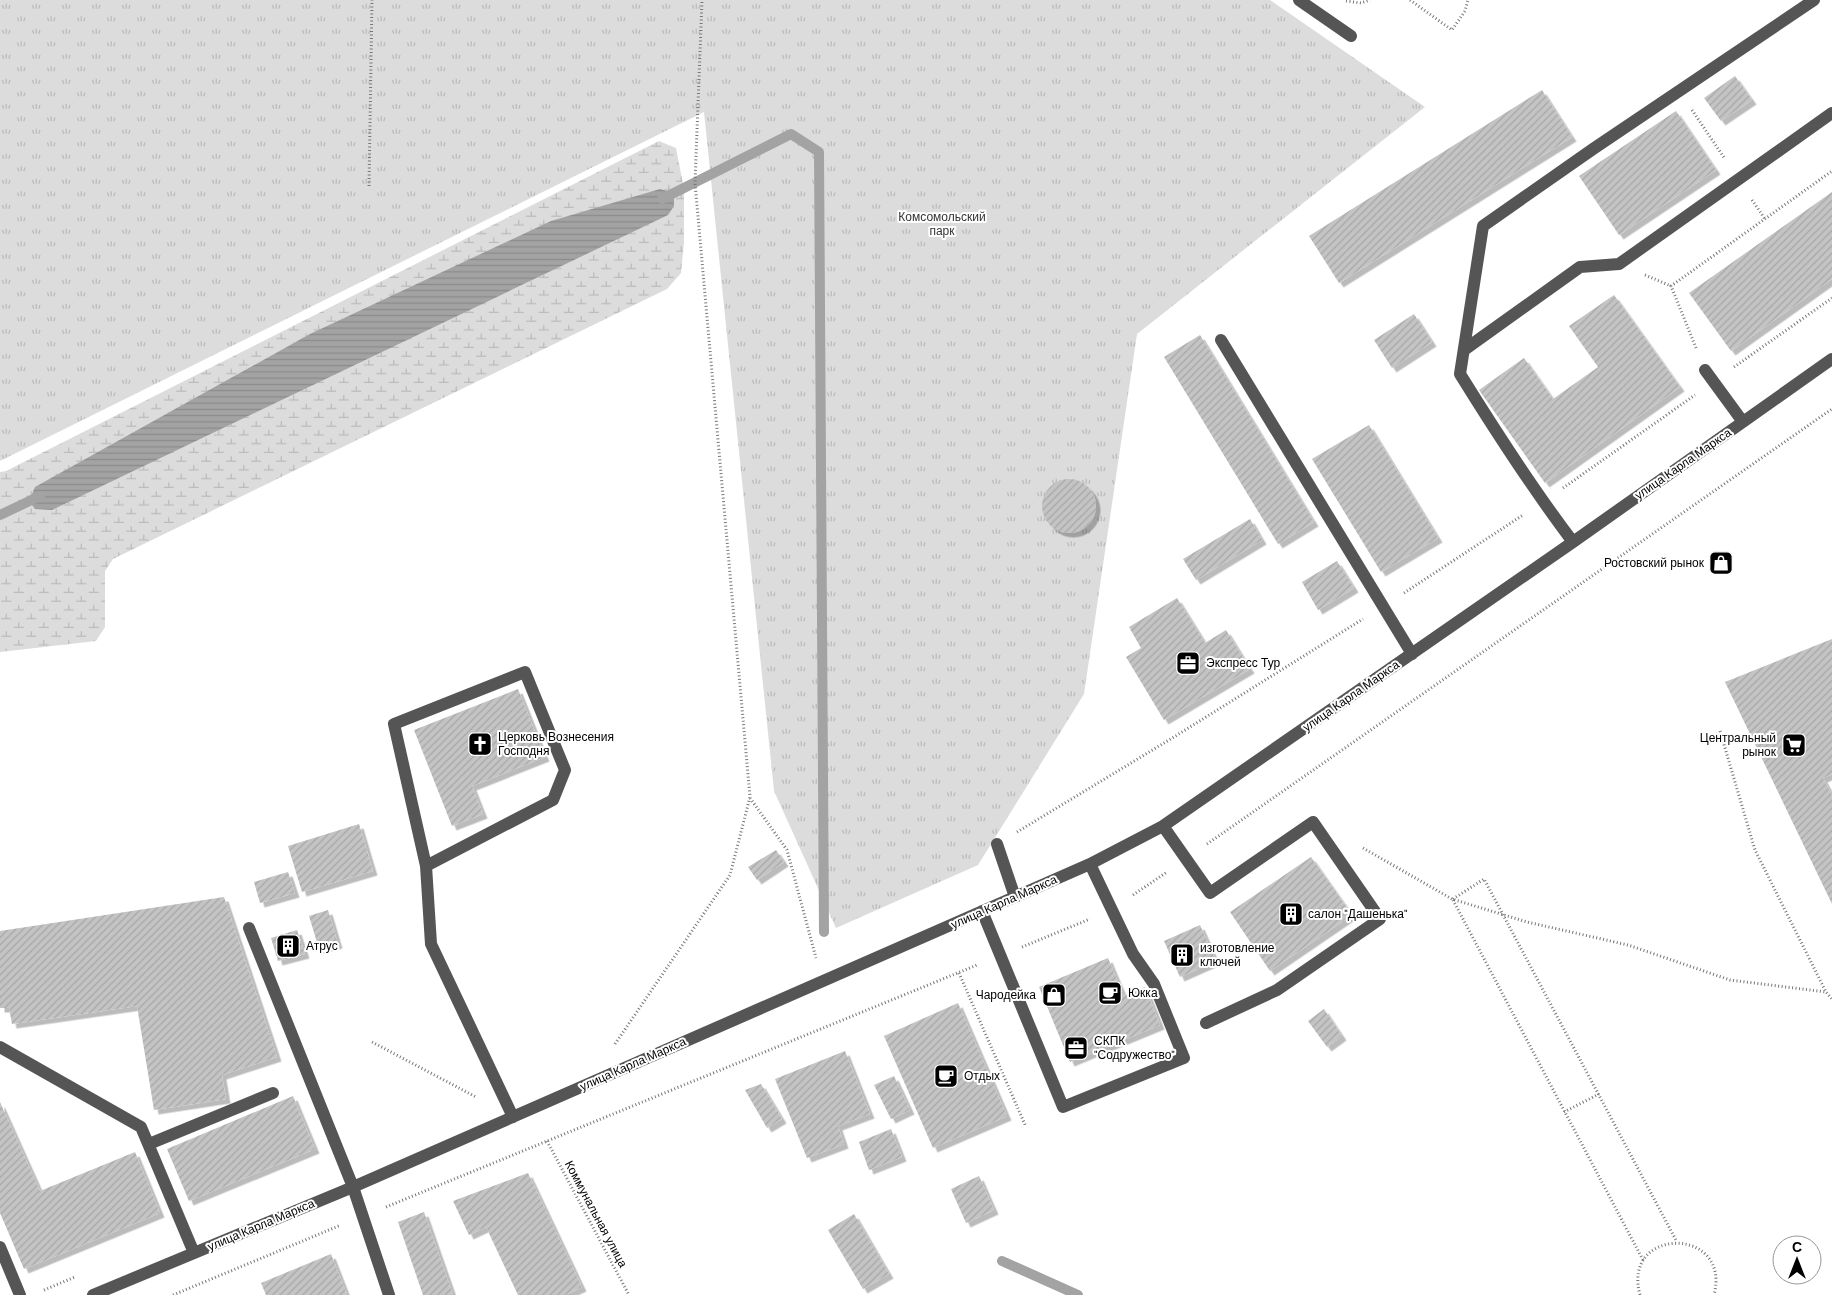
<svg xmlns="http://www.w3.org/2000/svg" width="1832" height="1295" font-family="'DM Sans',sans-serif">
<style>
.grass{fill:url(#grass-tufts)}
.wetland{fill:url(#wetland-marsh)}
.water{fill:url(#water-rules)}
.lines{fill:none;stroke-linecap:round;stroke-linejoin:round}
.stream{stroke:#a3a3a3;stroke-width:10}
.building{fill:url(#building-hatch);filter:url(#shadow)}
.path{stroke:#777;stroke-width:3;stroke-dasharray:1 2.5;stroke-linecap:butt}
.minor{stroke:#555;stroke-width:12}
.labels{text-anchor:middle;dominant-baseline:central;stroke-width:4;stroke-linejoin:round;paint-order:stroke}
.park-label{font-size:12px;fill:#333;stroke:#fff}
.street-label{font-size:12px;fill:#000;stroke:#fff}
.poi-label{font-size:12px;fill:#000;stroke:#fff;text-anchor:start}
</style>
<defs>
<pattern id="grass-tufts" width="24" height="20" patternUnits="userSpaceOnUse" patternTransform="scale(1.25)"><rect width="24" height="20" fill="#dcdcdc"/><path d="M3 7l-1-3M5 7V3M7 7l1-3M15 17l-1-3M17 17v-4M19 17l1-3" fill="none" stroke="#bbb"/></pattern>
<pattern id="wetland-marsh" width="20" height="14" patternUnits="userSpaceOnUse" patternTransform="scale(1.25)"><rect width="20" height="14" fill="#dcdcdc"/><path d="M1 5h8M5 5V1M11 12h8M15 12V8" fill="none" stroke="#bbb"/></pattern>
<pattern id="water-rules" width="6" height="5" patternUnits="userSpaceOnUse" patternTransform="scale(1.25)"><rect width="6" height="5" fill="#a3a3a3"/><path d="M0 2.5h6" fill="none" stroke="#8b8b8b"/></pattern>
<pattern id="building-hatch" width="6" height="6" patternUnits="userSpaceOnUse" patternTransform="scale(1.25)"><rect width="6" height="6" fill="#c4c4c4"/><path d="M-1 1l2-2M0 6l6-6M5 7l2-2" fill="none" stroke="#a7a7a7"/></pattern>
<filter id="shadow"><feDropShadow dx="4.5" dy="4.5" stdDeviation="0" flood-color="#0004"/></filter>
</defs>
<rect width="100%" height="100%" fill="#fff"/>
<path class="grass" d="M0 0H1270L1425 107 1137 334 1084 694 978 865 836 928 774 791 704 112 0 461Z"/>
<path class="wetland" d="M659 141 676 148 684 189V243L681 273 667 289 113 559 105 571V627L96 641 0 652V472L6 471Z"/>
<path class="water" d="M660 189 674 193V206L668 215 52 510 35 509 29 501 35 487 310 334 551 221Z"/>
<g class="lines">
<path class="stream" d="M662 199 791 134 819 152 824 932
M0 515 40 496
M1002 1261 1078 1295"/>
</g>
<path class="building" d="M1735 76 1752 100 1721 121 1704 98Z
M1542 90 1572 137 1339 283 1309 236Z
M1676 111 1716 170 1619 235 1579 176Z
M1832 192V279L1731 351 1689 293Z
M1614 295 1680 387 1545 483 1479 390 1524 358 1553 399 1598 367 1569 326Z
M1414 314 1432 342 1392 368 1374 340Z
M1200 335 1314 522 1278 544 1164 357Z
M1369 425 1438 538 1381 572 1312 459Z
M1042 506a27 27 0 1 1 54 0a27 27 0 1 1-54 0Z
M1250 519 1262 540 1196 580 1183 559Z
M1337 561 1354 588 1318 610 1302 582Z
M1177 598 1205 643 1226 630 1250 669 1164 720 1126 657 1141 648 1129 627Z
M1832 639V774L1823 778 1832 795V904L1725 682Z
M518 689 545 757 472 786 483 814 452 826 414 730Z
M359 824 373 871 302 892 288 846Z
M776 850 784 862 757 880 748 867Z
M1311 857 1352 915 1270 971 1230 912Z
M288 872 295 893 260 903 254 882Z
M224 897 277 1057 222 1075 226 1099 154 1110 137 1006 12 1024 9 1008H0V931Z
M328 910 338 944 319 949 309 916Z
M1200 925 1216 961 1180 977 1164 941Z
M297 930 305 954 278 961 271 938Z
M1108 958 1124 996 1145 987 1160 1025 1070 1062 1039 987Z
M958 1003 1007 1116 933 1148 884 1036Z
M1324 1009 1342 1036 1327 1047 1308 1021Z
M845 1051 870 1114 838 1126 844 1144 807 1158 775 1079Z
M894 1076 910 1110 891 1119 874 1085Z
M761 1084 782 1119 767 1128 745 1090Z
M293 1096 315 1149 189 1201 167 1149Z
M0 1102 40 1191 135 1152 160 1213 24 1269 0 1213Z
M891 1129 902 1157 869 1170 859 1142Z
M528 1173 582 1287 565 1295H518L486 1227 469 1235 453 1201Z
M979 1176 994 1210 966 1223 951 1189Z
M424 1212 453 1295H423L398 1222Z
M854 1214 889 1274 863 1289 828 1230Z
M331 1254 347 1295H266L261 1283Z"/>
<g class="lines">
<path class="path" d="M1410 0 1452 30 1465 11 1468 0
M1346 1 1361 3 1370 0
M1692 110 1725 159
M369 186 372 0
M1752 200 1765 219
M1645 275 1671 286
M1696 348 1671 286 1832 171
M1734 367 1832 298
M1563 488 1695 395
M1404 593 1523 515
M1720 731 1755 850 1826 992 1832 999
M750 798 787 850 816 958
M1017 832 1174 737 1363 619
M1207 844 1832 409
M1363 848 1452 899 1527 922 1628 945 1730 980 1826 992
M1133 895 1167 872
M1453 899 1484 879 1677 1242
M1453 900 1643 1260
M1022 947 1090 919
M959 973 1026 1127
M372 1042 476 1097
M615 1044 730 875 750 797 695 183 702 0
M1564 1112 1599 1094
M547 1141 629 1295
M386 1207 977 965
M44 1290 75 1277
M173 1295 341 1225
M1640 1295C1621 1226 1732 1226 1714 1295"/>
<path class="minor" d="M1299 0 1351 36
M1221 340 1412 654
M1464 350 1580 267 1619 264 1832 113
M1705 370 1743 422
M1573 542C1532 488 1496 432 1460 374L1483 226 1593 149 1814 0
M1163 826 1210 893 1313 822 1380 919 1277 990 1206 1023
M997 844 1015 897
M426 866 553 800 565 770 525 672 394 724 426 866 431 944 513 1117
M982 911 1063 1107 1184 1058 1154 984 1133 954 1090 864
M249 928 353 1187 389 1295
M0 1047 141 1127 194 1253
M149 1144 273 1093
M0 1247 20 1295
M93 1295 353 1187 1090 864 1163 826 1573 542 1832 359"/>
</g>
<defs>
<g id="shop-square" transform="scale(1.25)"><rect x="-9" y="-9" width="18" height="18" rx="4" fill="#000" stroke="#fff"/><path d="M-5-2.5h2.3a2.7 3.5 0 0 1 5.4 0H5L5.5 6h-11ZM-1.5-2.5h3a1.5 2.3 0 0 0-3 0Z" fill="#fff"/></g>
<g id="office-square" transform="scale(1.25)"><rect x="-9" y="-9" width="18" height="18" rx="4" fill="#000" stroke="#fff"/><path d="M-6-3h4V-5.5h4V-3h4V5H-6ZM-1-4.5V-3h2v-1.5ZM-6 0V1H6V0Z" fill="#fff"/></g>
<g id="church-square" transform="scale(1.25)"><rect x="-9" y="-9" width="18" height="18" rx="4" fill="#000" stroke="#fff"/><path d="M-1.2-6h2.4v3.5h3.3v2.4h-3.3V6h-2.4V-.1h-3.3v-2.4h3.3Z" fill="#fff"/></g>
<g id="supermarket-square" transform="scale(1.25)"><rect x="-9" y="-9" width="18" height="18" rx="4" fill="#000" stroke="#fff"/><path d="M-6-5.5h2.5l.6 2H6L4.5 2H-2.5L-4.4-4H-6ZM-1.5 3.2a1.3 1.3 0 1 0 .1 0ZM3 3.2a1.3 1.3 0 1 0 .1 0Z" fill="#fff"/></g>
<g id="building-square" transform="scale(1.25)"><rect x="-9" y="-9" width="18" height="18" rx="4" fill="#000" stroke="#fff"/><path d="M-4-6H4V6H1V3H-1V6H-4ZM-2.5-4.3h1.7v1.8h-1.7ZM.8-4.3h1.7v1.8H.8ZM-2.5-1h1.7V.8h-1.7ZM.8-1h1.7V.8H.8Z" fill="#fff"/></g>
<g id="cafe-square" transform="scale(1.25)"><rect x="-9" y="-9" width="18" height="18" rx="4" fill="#000" stroke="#fff"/><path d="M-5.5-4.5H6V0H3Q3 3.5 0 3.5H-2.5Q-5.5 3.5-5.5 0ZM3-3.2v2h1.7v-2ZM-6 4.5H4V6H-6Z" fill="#fff"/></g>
</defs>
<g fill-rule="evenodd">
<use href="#shop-square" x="1721" y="563"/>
<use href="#office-square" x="1188" y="663"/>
<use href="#church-square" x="480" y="744"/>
<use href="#supermarket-square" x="1794" y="745"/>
<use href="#building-square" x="1291" y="914"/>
<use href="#building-square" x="288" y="946"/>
<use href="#building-square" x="1182" y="955"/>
<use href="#cafe-square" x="1110" y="993"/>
<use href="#shop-square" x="1054" y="995"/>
<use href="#office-square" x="1076" y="1048"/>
<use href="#cafe-square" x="946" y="1076"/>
</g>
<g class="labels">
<g class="park-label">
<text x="942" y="217">Комсомольский<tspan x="942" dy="14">парк</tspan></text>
</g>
<g class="street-label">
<text transform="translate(1683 464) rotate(-35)">улица Карла Маркса</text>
<text transform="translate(1351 696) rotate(-35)">улица Карла Маркса</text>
<text transform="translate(1004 902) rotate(-24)">улица Карла Маркса</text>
<text transform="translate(633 1064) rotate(-24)">улица Карла Маркса</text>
<text transform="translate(596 1214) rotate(62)">Коммунальная улица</text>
<text transform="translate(261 1225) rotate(-23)">улица Карла Маркса</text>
</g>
<g class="poi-label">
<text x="1704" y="563" text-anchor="end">Ростовский рынок</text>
<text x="1206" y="663">Экспресс Тур</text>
<text x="498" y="737">Церковь Вознесения<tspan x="498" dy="14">Господня</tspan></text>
<text x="1776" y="738" text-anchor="end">Центральный<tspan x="1776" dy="14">рынок</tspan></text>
<text x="1308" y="914">салон "Дашенька"</text>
<text x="306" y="946">Атрус</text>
<text x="1200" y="948">изготовление<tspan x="1200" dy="14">ключей</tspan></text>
<text x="1128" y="993">Юкка</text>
<text x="1036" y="995" text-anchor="end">Чародейка</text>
<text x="1094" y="1041">СКПК<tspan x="1094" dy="14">"Содружество"</tspan></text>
<text x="964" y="1076">Отдых</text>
</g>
</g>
<g transform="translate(1797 1260)"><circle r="24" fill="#ffffff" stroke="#999999"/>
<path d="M0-4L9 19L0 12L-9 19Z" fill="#000000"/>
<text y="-8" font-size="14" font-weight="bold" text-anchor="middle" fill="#000000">С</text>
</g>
</svg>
